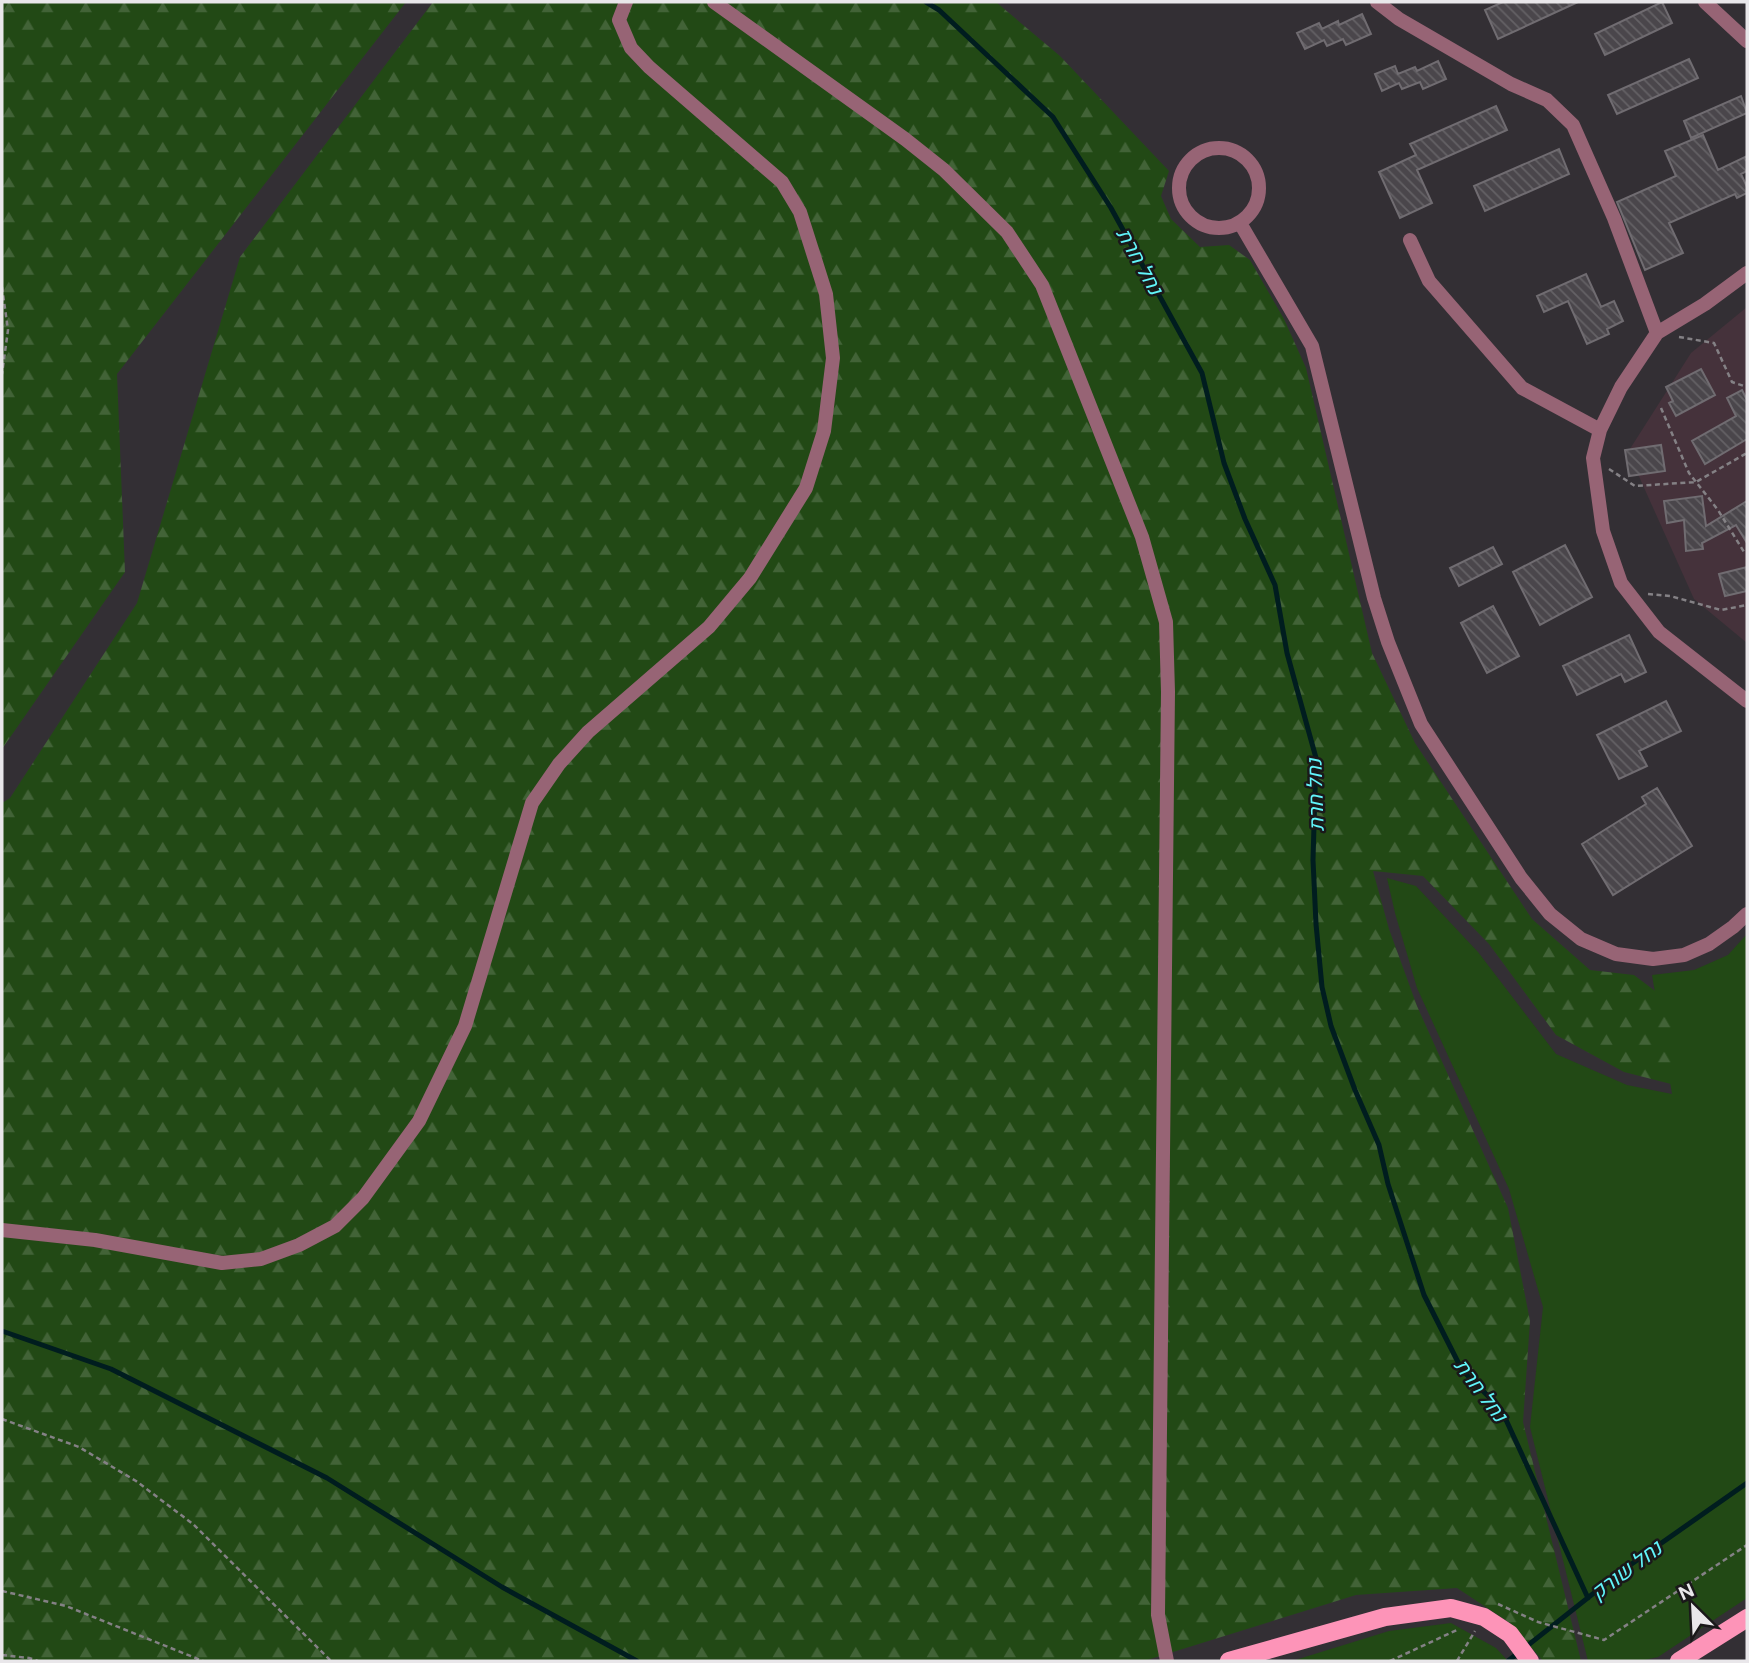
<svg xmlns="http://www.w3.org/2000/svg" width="1749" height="1663" font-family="Figtree,Heebo,sans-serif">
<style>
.education{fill:#45323b}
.grass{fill:#224915}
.forest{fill:url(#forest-firs)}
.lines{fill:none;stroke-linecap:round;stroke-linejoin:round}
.stream{stroke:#001d1f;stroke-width:5}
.building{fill:url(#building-back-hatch);stroke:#706c71;stroke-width:2}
.path{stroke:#848185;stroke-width:2.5;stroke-dasharray:5 3.5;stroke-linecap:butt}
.street{stroke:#976475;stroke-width:14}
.primary{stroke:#fd94b8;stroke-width:18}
.labels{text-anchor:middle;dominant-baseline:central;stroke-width:5;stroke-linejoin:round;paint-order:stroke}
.water-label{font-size:21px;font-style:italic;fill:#61f5fa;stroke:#1a181a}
</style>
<defs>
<pattern id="forest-firs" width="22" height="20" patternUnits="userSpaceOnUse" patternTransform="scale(1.75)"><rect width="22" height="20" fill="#224915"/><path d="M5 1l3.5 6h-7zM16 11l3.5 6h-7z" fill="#426337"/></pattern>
<pattern id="building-back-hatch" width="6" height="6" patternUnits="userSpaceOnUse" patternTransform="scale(1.75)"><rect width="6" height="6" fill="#4a464b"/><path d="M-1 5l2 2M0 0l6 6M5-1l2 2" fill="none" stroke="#646165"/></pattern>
</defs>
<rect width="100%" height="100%" fill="#332f34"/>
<path class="education" d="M1747 307V643L1694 599 1628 452 1691 353Z"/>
<path class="grass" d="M1387 878 1416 886 1478 952 1556 1054 1627 1085 1672 1094 1652 975 1694 970 1728 955 1747 934V1598L1658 1657 1640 1661H1588L1530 1427 1543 1307 1509 1189 1417 988 1395 913Z
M1451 1623 1496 1648 1508 1661H1292L1389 1631Z"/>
<path class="forest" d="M2 2H406L117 374 125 572 2 749Z
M433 2H996L1060 56 1169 171 1161 196 1171 219 1200 247 1229 245 1250 260 1284 319 1306 368 1372 653 1415 743 1532 919 1590 970 1634 975 1675 1006 1671 1084 1624 1072 1556 1035 1489 944 1423 876 1373 871 1389 929 1417 1006 1508 1208 1530 1321 1523 1422 1581 1661H1543L1510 1623 1457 1588 1356 1595 1144 1661H2V803L10 798 137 603 240 257Z"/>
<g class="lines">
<path class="stream" d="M926 2 939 10 1053 117 1111 208 1202 373 1224 463 1245 519 1275 585 1287 653 1316 758 1313 860 1316 924 1322 987 1331 1026 1355 1090 1379 1145 1388 1184 1424 1295 1462 1370 1501 1409 1588 1598
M2 1331 111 1369 327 1478 502 1587 637 1661
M1508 1661 1623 1570 1747 1483"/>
</g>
<path class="building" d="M1503 2H1578L1498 39 1485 10Z
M1662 2 1672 23 1605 55 1595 34Z
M1362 14 1371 34 1346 45 1343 39 1327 46 1324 40 1305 49 1297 33 1319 23 1322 29 1338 21 1339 25Z
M1689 59 1698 78 1617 114 1608 95Z
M1438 61 1446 79 1423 89 1420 82 1402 89 1399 83 1382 91 1375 74 1395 66 1398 74 1415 67 1417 71Z
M1741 96 1747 113 1691 138 1684 121Z
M1496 106 1507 130 1417 170 1432 203 1400 218 1379 172 1416 155 1410 144Z
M1703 135 1718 170 1747 156V171L1741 174 1747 187V193L1737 198 1735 194 1669 223 1683 253 1645 270 1617 202 1676 176 1665 151Z
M1559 149 1569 174 1485 211 1474 186Z
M1586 274 1601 307 1614 301 1623 321 1607 329 1609 334 1587 344 1568 301 1544 312 1537 296Z
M1701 369 1715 395 1676 416 1669 403 1673 401 1666 387Z
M1742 390 1747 400V439L1705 464 1692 441 1736 416 1727 398Z
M1661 445 1665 471 1629 476 1625 450Z
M1702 496 1706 526 1747 501V543L1736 525 1702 543 1703 549 1686 551 1684 520 1667 523 1664 501Z
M1565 545 1592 597 1540 625 1513 572Z
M1493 547 1502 564 1459 586 1450 568Z
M1747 567V591L1725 596 1719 574Z
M1493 606 1519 656 1487 673 1461 623Z
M1629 635 1646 672 1625 682 1621 674 1577 695 1563 666Z
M1666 701 1681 731 1639 751 1647 766 1619 779 1597 735Z
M1657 788 1692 846 1613 895 1582 844 1646 804 1642 797Z"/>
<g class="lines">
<path class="path" d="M2 287 8 330 2 374
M1679 337 1714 343 1732 382 1747 387
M1661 408 1689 473 1718 510 1744 552H1747
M1609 469 1635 486 1696 482 1747 453
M1648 594 1670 596 1721 610 1747 605
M2 1419 79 1447 136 1481 193 1524 331 1661
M2 1591 66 1606 203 1661
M1498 1604 1538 1622 1604 1640 1747 1545
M2 1655 29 1658 38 1661
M1390 1661 1459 1629
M1457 1661 1475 1631"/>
<path class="street" d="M714 2 905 139 944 170 1007 232 1042 285 1142 537 1166 622 1168 692 1158 1615 1167 1661
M1377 2 1399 19 1511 84 1547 100 1573 125 1614 218 1657 333
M1705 2 1747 41
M1179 188a40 40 0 1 1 80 0a40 40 0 1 1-80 0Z
M1240 223 1312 346 1374 598 1388 642 1421 724 1521 878 1550 914 1581 939 1616 954 1653 959 1684 955 1709 944 1733 927 1747 914
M1410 240 1429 281 1522 388 1600 430
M1747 273 1705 304 1657 333 1621 387 1600 430 1593 458 1603 531 1621 583 1659 632 1747 701
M2 1230 95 1240 222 1263 261 1259 299 1245 335 1226 363 1198 419 1121 465 1026 532 803 559 764 588 732 709 627 750 578 806 488 824 431 833 358 826 294 800 212 782 182 649 67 631 48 619 20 626 2"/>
<path class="primary" d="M1229 1661 1385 1617 1451 1608 1484 1617 1510 1634 1530 1661
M1679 1661 1747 1618"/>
</g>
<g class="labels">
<g class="water-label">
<text transform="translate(1140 261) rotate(61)">נחל חרת</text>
<text transform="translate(1315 795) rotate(-92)">נחל חרת</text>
<text transform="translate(1481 1390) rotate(53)">נחל חרת</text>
<text transform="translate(1626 1570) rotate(-37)">נחל שורק</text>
</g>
</g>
<rect width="1749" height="1663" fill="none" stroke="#e9e7ea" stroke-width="7"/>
<g transform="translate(1693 1607) rotate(336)" stroke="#1a181a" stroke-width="5" paint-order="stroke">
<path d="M0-5L12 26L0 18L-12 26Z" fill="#e9e7ea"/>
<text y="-10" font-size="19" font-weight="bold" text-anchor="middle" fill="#e9e7ea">N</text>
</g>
</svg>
